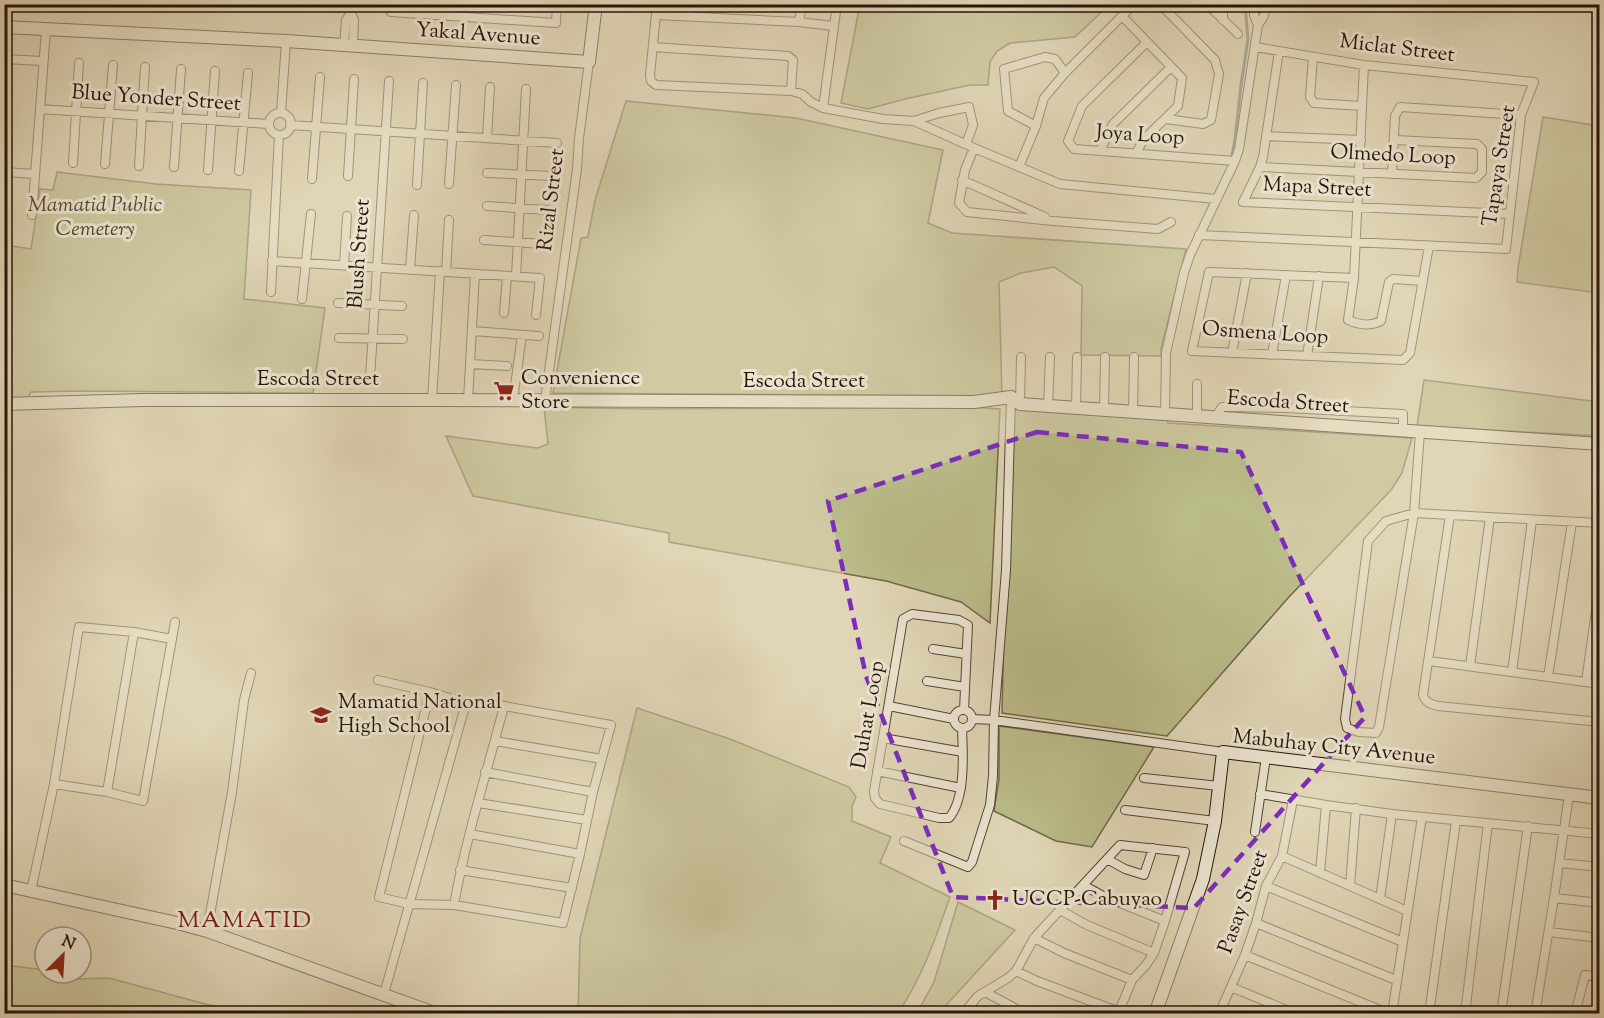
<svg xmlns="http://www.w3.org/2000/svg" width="1604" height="1018" font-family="'Sorts Mill Goudy',serif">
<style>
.green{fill:#babc89;stroke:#706849;stroke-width:1.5}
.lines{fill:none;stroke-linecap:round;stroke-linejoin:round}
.stream{stroke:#6b7573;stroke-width:3}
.street-casing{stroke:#554434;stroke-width:10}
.secondary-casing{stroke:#271409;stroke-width:14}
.street{stroke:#ebe4d0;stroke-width:8}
.secondary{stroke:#ebe4d0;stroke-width:12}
.marked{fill:none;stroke:#7b2cbf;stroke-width:4.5;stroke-dasharray:12 8;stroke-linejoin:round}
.labels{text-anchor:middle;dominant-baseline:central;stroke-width:6;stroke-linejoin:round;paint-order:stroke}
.street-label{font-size:21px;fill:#271409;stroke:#ebe4d0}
.park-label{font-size:21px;font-style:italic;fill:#53462f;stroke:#ebe4d0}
.poi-label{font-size:21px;fill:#271409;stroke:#ebe4d0;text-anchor:start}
.quarter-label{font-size:24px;letter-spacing:1.5px;fill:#7a1f14;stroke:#ebe4d0}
</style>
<rect width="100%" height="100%" fill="#e0d6b7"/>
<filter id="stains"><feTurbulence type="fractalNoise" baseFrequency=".00333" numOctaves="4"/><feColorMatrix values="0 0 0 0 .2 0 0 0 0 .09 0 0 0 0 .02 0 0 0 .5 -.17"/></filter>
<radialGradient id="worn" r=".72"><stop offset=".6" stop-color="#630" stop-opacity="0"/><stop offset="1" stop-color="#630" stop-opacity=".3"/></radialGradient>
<path class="green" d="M860 4H1109V5L1075 37 1010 43 997 51 990 62 988 85H970L905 99 868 109 841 103Z
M626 101 796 118 943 150 928 223 952 233 1186 249 1161 349V356L1081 355 1082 286 1054 267 1021 273 999 282 1002 396 553 393 581 238 588 237 595 200Z
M1543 117 1599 126V293L1517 282 1518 268Z
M57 172 156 184 251 190 244 299 325 308 313 393 83 391 31 392 27 400H5L4 225H7L5 245 31 249 40 189 53 190Z
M1424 380 1599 402V436L1417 426Z
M544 407 643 409 971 407 1000 409 990 623 961 602 886 581 669 542V533L473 496 446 436 537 448 548 444Z
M1009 408 1168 420V423L1412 438 1402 473 1391 490 1288 598 1167 736 1002 713Z
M637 708 730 739 849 787 856 797 852 806V821L891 837 880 863 950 897C936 937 922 978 898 1013H578L580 938Z
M999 726 1154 747 1092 847 1056 841 994 811 999 779Z
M958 902 1015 930 939 1013H917L934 982Z
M4 965 45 970V973L68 974 76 979 109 978 209 1005 260 1013H5Z"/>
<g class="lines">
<path class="stream" d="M1232 155 1235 139 1241 85 1248 39 1245 4"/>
<g class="street-casing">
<path id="street" d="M352 4 351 13 354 20 353 46
M389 4 391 12 556 23 557 4
M657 4 650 75 651 81 656 85 791 91 802 94 811 102 823 108 883 119 914 121 939 113 969 107 973 125 966 144
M1160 4 1215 60 1219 74 1211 120 1203 124 1166 119
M1207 4 1238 34
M1223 4V20
M1255 4 1254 15 1258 25
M657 15 799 22 833 26
M689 16 691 4
M1122 16 1182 78 1178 106 1144 139 1136 153
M799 22 802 4
M1147 42 1082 106 1068 141 1074 149 1235 161
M344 45 346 20 351 13
M653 47 788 56 793 60 791 91
M1279 51 1263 157 1260 167 1243 202 1510 214
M1313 57 1310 97 1314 103 1362 106
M4 59 43 61
M1364 65 1354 278 1348 320C1359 325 1371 326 1381 321L1389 282 1393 279 1423 281
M1065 73 1055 59 1045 57 1004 69 1008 111 1036 126 1044 98 1065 73 1134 4
M5 104 8 59
M823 108 837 4
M40 109 269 124
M281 113 286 41
M269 124a11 11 0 1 1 22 0a11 11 0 1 1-22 0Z
M914 121 974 148 1060 184 1216 199
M290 125 557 143
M1266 136 1361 140
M487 138 490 87
M974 148 965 170 959 203 967 212 1053 221 1158 229 1171 222
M1100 151 1113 124 1171 67
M73 163 79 63
M105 164 113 65
M139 166 145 67
M174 167 181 69
M1019 167 1036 126
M1260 167 1476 178 1482 172V149L1477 144 1394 140
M208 170 215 71
M239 171 248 73
M4 172 35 174
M487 173 552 176
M1392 174 1395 116 1400 107 1521 115
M348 176 354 79
M312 179 320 77
M962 180 1045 217
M449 184 456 85
M417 185 423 83
M487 206 547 210
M32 215 46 30
M1199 235 1506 249 1521 115 1534 82 1364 65 1255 47
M484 240 543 244
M272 261 540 278 536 315
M344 265 347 216
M410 269 414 215
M446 272 449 220
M516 276 526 89
M1354 278 1209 272 1192 351 1403 360 1410 353 1429 246
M271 292 279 135
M302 299 311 214
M338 303 402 306
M504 313 507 276
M472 331 539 336
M339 338 403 339
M1232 353 1247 273
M1272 355 1286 275
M1307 356 1319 276
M470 364 507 366
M370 378 389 81
M432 400 440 271
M468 400 475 274
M513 400 522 335
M545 400 577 169 579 138 589 62
M1020 404 1021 357
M1048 406 1050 357
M1076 408 1077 357
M1104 410 1105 357
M1133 412 1134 357
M1165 414 1166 353 1184 273 1190 255 1235 161 1239 149 1258 25 1264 16 1266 4
M1197 417V384
M1215 418 1222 407H1226L1286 408 1403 414V431
M1420 432 1414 513 1379 727 1376 733 1359 732 1347 728 1345 719 1368 541 1386 521 1414 513 1600 523
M1450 515 1423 695C1425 702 1430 704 1438 706L1600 722
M933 649 966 654
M1429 661 1600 684
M1470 666 1490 517
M1512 672 1532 520
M1548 677 1572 522
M378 680 430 692 466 703 504 706 611 725 593 792 580 854 563 923 454 905 409 904 379 897 430 692
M927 681 965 687
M1586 682 1600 582
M889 706 954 719
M954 719a9 9 0 1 1 18 0a9 9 0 1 1-18 0Z
M972 719 994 720 1223 752
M962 728C963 754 966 798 949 818H939L880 804 875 798 874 791 903 619 912 614 959 620 968 625 964 710
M883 738 963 752
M495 741 602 759
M877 771 961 788
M485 772 593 792
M1144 778 1219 786
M54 784 107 792 143 801 175 622
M107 792 134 632
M1260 794 1326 805 1392 814 1600 834
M478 803 587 820
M1125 810 1215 821
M1255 832 1266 757
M470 834 580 854
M904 841 968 867 972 862 990 805 993 776 994 720 1006 570 1011 397
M1282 856 1407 911
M1107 859 1125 869 1144 875 1153 848
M1559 863 1600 867
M460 870 572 888
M1320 873 1326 805
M1083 885 1105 897 1165 921
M1266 886 1403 942
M1350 886 1356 808
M31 891 54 784 79 627 134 632 172 639
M1554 898 1600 903
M1380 899 1392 814
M454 905C466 837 487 772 504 706
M1060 910 1087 925 1154 953
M1256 923 1396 980
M207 931 232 792 244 700 251 673
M1549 932 1600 938
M1034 938 1064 953 1132 980
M1245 955 1390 1014
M1016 971 1037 981 1125 1014
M1231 987 1296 1014
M985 992 1026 1014
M384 994 466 703
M963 1014 978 996 1008 978 1016 971 1034 938 1120 845 1185 852 1165 921 1154 953 1146 965 1132 980 1118 1014
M1219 1014 1245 955 1256 923 1266 886 1282 856 1293 800
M1392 1014 1422 817
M1429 1014 1456 821
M1465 1014 1488 823
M1501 1014 1528 826
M1535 1014 1554 898 1569 795
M1575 1014 1585 975 1600 977"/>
</g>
<g class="secondary-casing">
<path id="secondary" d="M4 27 286 41 589 62 596 4
M4 404 143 400H432L974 402 1011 397 1020 404 1600 444
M4 885 177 923 207 931 437 1014
M1155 1014 1203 879 1215 821 1223 752 1600 798"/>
</g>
<use href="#street" class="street"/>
<use href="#secondary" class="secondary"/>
</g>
<path d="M0 0H1604V1018H0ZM1037 432 1241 452 1365 717 1194 908 953 897 866 676 828 501Z" fill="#e0d6b7" fill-opacity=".55" fill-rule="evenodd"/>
<path class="marked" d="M1037 432 1241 452 1365 717 1194 908 953 897 866 676 828 501Z"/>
<defs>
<g id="supermarket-bare" transform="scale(1.62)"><path d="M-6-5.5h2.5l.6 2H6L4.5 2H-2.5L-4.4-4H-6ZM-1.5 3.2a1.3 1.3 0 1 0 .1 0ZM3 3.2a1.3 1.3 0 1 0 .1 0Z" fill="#8f2418" stroke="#ebe4d0" stroke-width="2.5" paint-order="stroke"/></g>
<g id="school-bare" transform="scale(1.62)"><path d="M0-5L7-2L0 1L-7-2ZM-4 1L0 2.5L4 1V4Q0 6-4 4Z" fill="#8f2418" stroke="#ebe4d0" stroke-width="2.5" paint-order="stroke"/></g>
<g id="church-bare" transform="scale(1.62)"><path d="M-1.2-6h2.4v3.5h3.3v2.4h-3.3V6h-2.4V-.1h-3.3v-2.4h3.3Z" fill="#8f2418" stroke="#ebe4d0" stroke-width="2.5" paint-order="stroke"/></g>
</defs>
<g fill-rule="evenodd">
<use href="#supermarket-bare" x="504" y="391"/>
<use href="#school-bare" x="321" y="715"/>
<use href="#church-bare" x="995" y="900"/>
</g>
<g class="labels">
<g class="street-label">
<text transform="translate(478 35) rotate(4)">Yakal Avenue</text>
<text transform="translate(1397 49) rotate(7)">Miclat Street</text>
<text transform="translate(156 99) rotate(4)">Blue Yonder Street</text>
<text transform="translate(1140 136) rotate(4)">Joya Loop</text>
<text transform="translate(1393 156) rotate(3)">Olmedo Loop</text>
<text transform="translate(1500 166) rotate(-81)">Tapaya Street</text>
<text transform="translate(1317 188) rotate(3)">Mapa Street</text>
<text transform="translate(552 200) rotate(-83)">Rizal Street</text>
<text transform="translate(360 254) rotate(-86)">Blush Street</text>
<text transform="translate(1265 334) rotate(4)">Osmena Loop</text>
<text x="318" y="380">Escoda Street</text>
<text x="804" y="382">Escoda Street</text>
<text transform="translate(1288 403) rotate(4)">Escoda Street</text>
<text transform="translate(869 715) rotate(-80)">Duhat Loop</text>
<text transform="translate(1334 748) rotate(6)">Mabuhay City Avenue</text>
<text transform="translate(1244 902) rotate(-70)">Pasay Street</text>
</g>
<g class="park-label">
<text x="95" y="206">Mamatid Public<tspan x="95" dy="24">Cemetery</tspan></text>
</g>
<g class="poi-label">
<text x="521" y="379">Convenience<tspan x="521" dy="24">Store</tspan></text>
<text x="338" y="703">Mamatid National<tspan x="338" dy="24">High School</tspan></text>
<text x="1012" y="900">UCCP-Cabuyao</text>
</g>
<g class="quarter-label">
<text x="245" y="921">MAMATID</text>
</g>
</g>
<rect width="1604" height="1018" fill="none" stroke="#e0d6b7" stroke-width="24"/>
<rect x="6" y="6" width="1592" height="1006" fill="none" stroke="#271409" stroke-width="3"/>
<rect x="12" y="12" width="1580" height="994" fill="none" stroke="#271409" stroke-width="1.5"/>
<g transform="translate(63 955) rotate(24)"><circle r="28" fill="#ebe4d0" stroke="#9d9180" stroke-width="1.5"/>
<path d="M0-4.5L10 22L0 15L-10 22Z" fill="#8f2418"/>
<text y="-9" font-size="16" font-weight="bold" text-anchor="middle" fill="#271409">N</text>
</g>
<rect width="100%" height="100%" filter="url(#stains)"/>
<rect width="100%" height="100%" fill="url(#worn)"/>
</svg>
